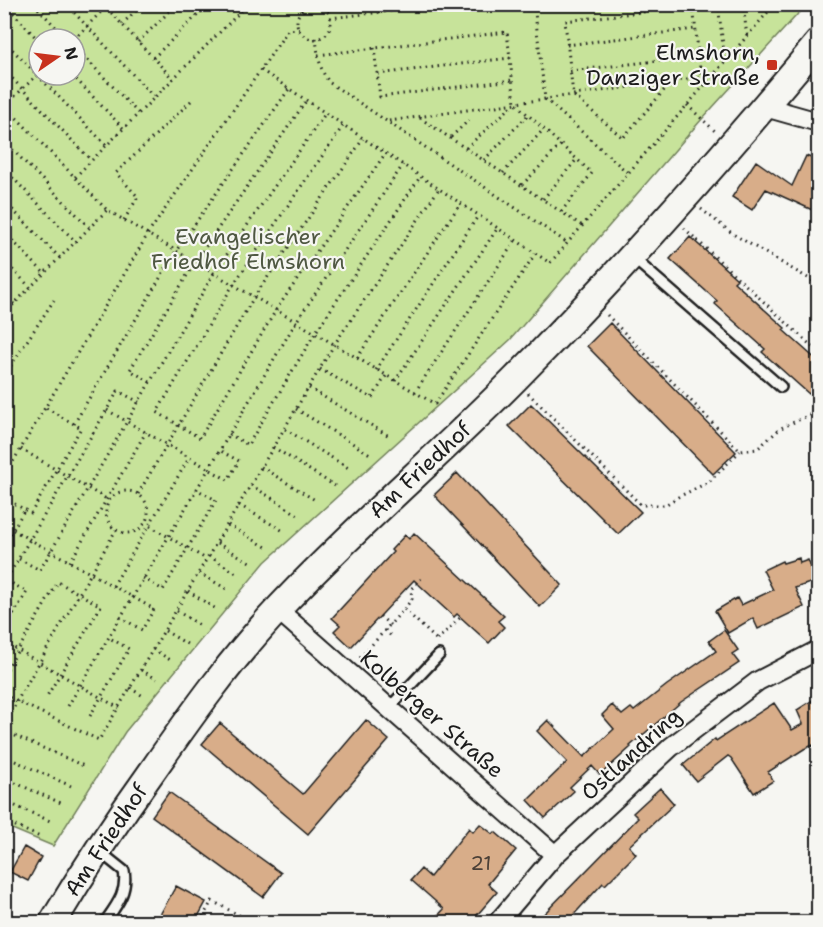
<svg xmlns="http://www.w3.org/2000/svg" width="823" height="927" font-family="'Shantell Sans',sans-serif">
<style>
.green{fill:#c7e39a;stroke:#72805b;stroke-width:1.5;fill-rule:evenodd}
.building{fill:#d8ad89;stroke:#1c1c1c;stroke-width:1.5}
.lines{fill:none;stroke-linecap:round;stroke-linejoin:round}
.lane-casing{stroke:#1c1c1c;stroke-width:14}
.street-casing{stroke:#1c1c1c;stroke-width:22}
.secondary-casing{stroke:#1c1c1c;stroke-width:30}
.path{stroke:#1c1c1c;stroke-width:3;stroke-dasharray:1.5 4.5;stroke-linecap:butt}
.lane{stroke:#f6f6f2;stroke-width:9}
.street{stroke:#f6f6f2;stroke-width:18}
.secondary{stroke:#f6f6f2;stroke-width:26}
.poi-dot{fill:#c8321e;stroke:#f6f6f2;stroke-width:2}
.labels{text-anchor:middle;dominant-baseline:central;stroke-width:4.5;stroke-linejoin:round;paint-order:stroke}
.number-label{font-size:20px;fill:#4b4037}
.poi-label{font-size:22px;fill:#1c1c1c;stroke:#f6f6f2;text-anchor:end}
.park-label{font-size:22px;fill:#4f5842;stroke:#f6f6f2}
.street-label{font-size:22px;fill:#1c1c1c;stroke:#f6f6f2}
</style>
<rect width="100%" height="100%" fill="#f6f6f2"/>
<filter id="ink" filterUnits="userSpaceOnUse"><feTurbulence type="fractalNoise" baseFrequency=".0167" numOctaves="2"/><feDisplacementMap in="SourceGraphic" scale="12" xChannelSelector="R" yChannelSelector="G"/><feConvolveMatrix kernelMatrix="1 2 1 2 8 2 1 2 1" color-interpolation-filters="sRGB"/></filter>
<g filter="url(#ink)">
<path class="green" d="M4 5H806L702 119 510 340 265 562 125 732 53 846 5 826ZM39 39H75V75H39Z"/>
<path class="building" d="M806 156 819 161V196L816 202 819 203V213L766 189 752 210 732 197 756 161 792 186Z
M690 237 737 279 734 282 785 328 783 330 819 362V383L809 394 762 352 765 349 715 304 717 301 670 259Z
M610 323 736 452 713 474 587 346Z
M531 404 641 512 618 534 509 426Z
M457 473 562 585 540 607 434 495Z
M414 533 504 616 498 621 504 627 489 643 457 614 454 617 414 580 351 647 334 631 340 625 332 618 393 552 391 550 405 535 409 539Z
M799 558 800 563 808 560 816 581 795 588 804 607 758 629 753 618 728 633 715 611 737 598 741 605 773 590 763 570 782 561 783 563Z
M724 630 738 650 732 654 739 663 681 702 630 746 631 747 600 775 592 766 570 787 574 791 545 818 528 800 567 762 537 731 548 720 584 757 614 729 602 715 612 705 622 715 631 708 634 711 667 685 716 651 709 641Z
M819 696V757L813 745 804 749 768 772 773 781 754 793 731 758 728 756 696 781 683 765 715 739 716 741 774 703 792 730 803 724 797 710Z
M366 720 389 740 308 834 202 744 220 723 303 794Z
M660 788 674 804 629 846 636 854 605 885 603 883 567 922H536L638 818 633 813Z
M169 792 281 873 263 897 152 816Z
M480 824 493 834 495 832 516 850 488 884 497 892 471 922H432L444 909 411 880 421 869 430 877 469 828 473 832Z
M24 847 41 857 28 881 10 872Z
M176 886 206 902 195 922H156Z"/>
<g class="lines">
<g class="lane-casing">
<path id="lane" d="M632 257 781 387
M389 708 439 655
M99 851 124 871C128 892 116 906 105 922"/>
</g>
<g class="street-casing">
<path id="street" d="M765 107 818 122
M277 609 555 855
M498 922 555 855 671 747 758 681 818 650"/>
</g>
<g class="secondary-casing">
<path id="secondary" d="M53 922C84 870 117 820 153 770 192 714 232 658 279 608 354 528 438 457 515 379 621 272 721 159 818 43"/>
</g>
<path class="path" d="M5 4 39 41
M34 4 67 39
M66 4 154 97
M103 4 173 79
M534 4 545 99 627 172
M718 4 725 62
M743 4 747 36
M297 22a17 17 0 1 1 34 0a17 17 0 1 1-34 0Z
M693 6 701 77
M330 18 451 4
M122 24 143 4
M316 38C318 55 319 70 330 83L566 242
M74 39 109 4
M4 41 106 145
M138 42 177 4
M567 45 695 29
M75 47 138 113
M374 48 380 97 512 80
M318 55 507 32 515 103 592 173 561 212
M153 58 209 4
M4 70 91 160
M261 70 550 263 775 4
M570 71 698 56
M378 74 510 58
M72 75 123 128
M672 81 623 138 573 95 565 21 693 6
M4 105 107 210 435 404 535 254
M6 105 39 73
M687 105 716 132
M420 118 581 225
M389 121 701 77 708 81
M343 126 233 285 157 412 200 438 276 310 385 154
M451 137 469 120
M4 141 89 227
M466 148 513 105
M484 160 528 115
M4 169 76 242
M503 173 544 129
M75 177 248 4
M522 185 561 145
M543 199 577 159
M4 201 60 258
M701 209 733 234 818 284
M124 220 138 197 116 173 192 100
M684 228 818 352
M4 232 45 274
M4 261 31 288
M4 295 14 304
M4 314 107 210
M607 315 740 451 757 449 781 428 818 411
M357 358 460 204
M320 369 372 398 386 376
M376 370 478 216
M4 376 54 300
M395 381 497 229
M150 382 130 370 195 262 306 101
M309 388 389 436
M415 392 515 241
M528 393 641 505H665L678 497 709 482 740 451
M296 409 370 454
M107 410 228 480 239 461 219 450
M74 424 176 251 289 89
M285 429 350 469
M229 434 248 445 315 333 420 177
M273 447 335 486
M21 449 108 500
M261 467 315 500
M4 477 148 234 288 30 299 29
M251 485 300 516
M106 512a21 21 0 1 1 42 0a21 21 0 1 1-42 0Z
M138 494 254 297 363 139
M4 498 31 513 81 428 46 408
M239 505 285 532
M228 525 268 548
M150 526 206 559
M13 530 154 609 142 630 120 617
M217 543 250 562
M4 544 25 509
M209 556 238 574
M19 559 40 570 214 273 325 114
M70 562 146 432
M199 573 230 591
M143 578 163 590 216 500 196 489
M4 583 118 391 139 402
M113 586 189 458
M188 591 216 609
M404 609 412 599 411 589 421 579
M177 611 201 626
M380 616 390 625
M4 630 27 592 6 580
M385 630 391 636
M165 631 187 644
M437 640 461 617
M4 642 119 708
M153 649 172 661
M360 658 404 609 439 642
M141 670 157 679
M4 674 58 582 101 606 47 696
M130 688 143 696
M4 695 99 740 334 345 438 190
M68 706 296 322 403 165
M90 716 129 649 108 637
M4 729 17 701 116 530
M4 731 84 766
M4 756 71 786
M4 778 61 803
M4 801 50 821
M4 821 40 837
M200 922 212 901 252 922"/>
<use href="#lane" class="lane"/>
<use href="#street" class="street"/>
<use href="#secondary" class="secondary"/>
</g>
</g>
<rect class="poi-dot" x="766" y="59" width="12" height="12" rx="3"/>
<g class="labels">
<g class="number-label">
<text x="481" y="863">21</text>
</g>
<g class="poi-label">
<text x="760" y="52">Elmshorn,<tspan x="760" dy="25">Danziger Straße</tspan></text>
</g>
<g class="park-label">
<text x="248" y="236">Evangelischer<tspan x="248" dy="25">Friedhof Elmshorn</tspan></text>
</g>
<g class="street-label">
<text transform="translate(420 470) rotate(-43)">Am Friedhof</text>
<text transform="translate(432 714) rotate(41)">Kolberger Straße</text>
<text transform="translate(631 754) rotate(-42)">Ostlandring</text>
<text transform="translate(106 840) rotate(-56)">Am Friedhof</text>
</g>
</g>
<rect width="823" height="927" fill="none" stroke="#f6f6f2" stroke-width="24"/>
<rect x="12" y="12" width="799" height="903" fill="none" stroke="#1c1c1c" stroke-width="2" filter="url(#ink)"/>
<g transform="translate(57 57) rotate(76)"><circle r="28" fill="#f6f6f2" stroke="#9f9f9c" stroke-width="1.5"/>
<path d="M0-4.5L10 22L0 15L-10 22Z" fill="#c8321e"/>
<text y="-9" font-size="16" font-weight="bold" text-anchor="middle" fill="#1c1c1c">N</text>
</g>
</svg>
